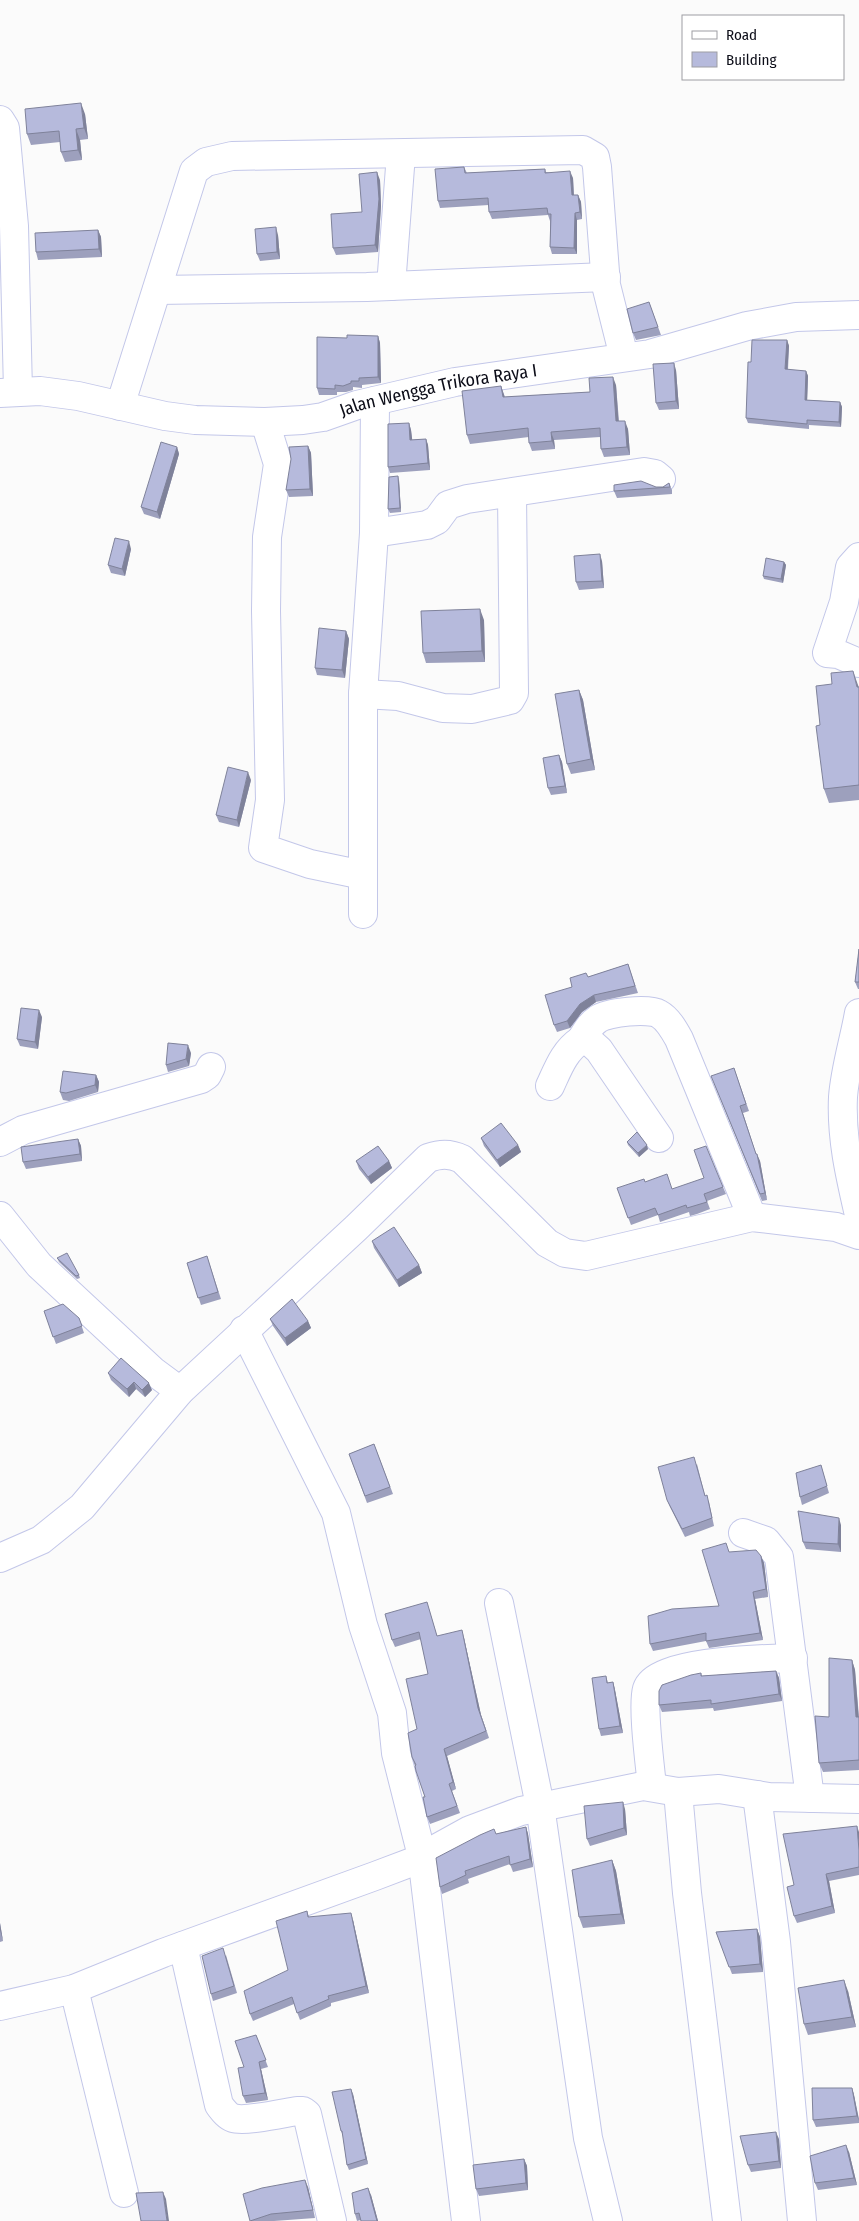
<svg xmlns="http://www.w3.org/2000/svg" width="859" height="2221" font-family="'Fira Sans Condensed',sans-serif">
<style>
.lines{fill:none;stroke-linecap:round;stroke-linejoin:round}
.minor-casing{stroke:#c3c7e9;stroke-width:30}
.minor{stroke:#fff;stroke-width:28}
.wall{fill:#9da0bd}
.shaded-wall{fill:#7f829a}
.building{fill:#b6badc;stroke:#7f829a}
.labels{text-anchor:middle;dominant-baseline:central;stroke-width:5;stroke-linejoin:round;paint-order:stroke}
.street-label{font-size:18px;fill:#0c0d18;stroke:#fff}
</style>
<rect width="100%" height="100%" fill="#fbfbfb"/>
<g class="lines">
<g class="minor-casing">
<g id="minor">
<path d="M0 120 5 128 14 226 18 391"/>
<path d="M391 286 401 154"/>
<path d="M157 290 367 287 606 277"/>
<path id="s1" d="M0 393 40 391 78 396 165 416 195 420 265 422 303 420 323 417 357 405 455 382 650 354 747 326 796 317 859 315"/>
<path d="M120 406 194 171 206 162 232 156 583 150 595 157 597 167 606 285 624 357"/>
<path d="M265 422 278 464 267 537 266 611 270 800 263 848 310 864 363 875"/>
<path d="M374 533 427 525 437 520 448 505 467 499 644 472 655 474 661 479"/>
<path d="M859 557 850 567 844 602 827 653 838 654 859 663"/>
<path d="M363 694 398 696 443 708 472 709 510 700 514 693 512 493"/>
<path d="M363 914V694L374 533 375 401"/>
<path d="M859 1013C854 1041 845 1069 843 1097 841 1138 850 1176 859 1215"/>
<path d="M581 1040C586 1032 590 1024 598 1019 608 1012 649 1008 659 1014 668 1019 674 1030 679 1039L752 1217"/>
<path d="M550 1086C558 1069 564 1051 581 1040L589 1041 599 1050 659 1138"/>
<path d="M0 1142 23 1130 201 1079 207 1075 211 1067"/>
<path d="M0 1216 39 1265 153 1371 180 1391"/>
<path d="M244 1330 336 1513 363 1625 392 1713 396 1753 422 1856 466 2221"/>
<path d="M743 1533 766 1541 779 1557 810 1798"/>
<path d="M0 1558 41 1540 82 1507 180 1391 356 1228 428 1158C440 1154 449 1153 462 1159L547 1243 565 1253 586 1256 752 1217 836 1227 859 1235"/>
<path d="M499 1603 540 1806 588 2138 608 2221"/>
<path d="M652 1786C650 1766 642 1706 647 1689 656 1660 766 1659 793 1658"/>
<path d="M678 1792 687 1893 727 2221"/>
<path d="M757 1795 776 1942 802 2221"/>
<path d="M183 1946 219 2105C223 2110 227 2116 233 2118 245 2122 284 2113 297 2111H303L307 2114 332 2221"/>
<path d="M74 1989 124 2193"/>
<path d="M0 2006 74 1989 163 1953 375 1876 412 1862 470 1830 521 1811 643 1786 678 1792 719 1789 769 1797 859 1799"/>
</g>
</g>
<use href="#minor" class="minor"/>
</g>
<path class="wall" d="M85 114 88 139 80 140 82 160 65 162 61 152 60 142 31 145 27 134Z
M464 167 467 173 545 169 546 172 573 178 574 195H578L581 202 582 219 577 220V254H552L550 247V221L548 215 492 219 489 212V205L440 208 438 201Z
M380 180 381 206 378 252 336 255 333 248 362 212Z
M98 230 101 237 102 257 38 260 36 252Z
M278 235 280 259 260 261 257 254Z
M649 302 661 335 636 340 633 333Z
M378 336 380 343 381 383 362 385V388L353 387V390L346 392H337V395H319L317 388 347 338Z
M787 340 789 346 788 370 806 371 808 376 807 400 840 402 842 407 841 427 809 425V429L748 423 746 418 751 362Z
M676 370 679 409 659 410 656 403Z
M616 385 619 421 628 429 630 455 604 457 601 449 600 437 554 440 555 449 532 451 529 443V437L470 444 467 435 501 386 505 397 590 392Z
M409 423 411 430 412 440 426 439 428 445 430 470 390 473 388 467Z
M308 446 311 453 313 496 289 497 286 490Z
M177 447 179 454 160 519 144 514 141 507Z
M399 480 401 512 390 513 388 509Z
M669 483 672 490V494L617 498 614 491 663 487Z
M131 549 125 576 111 573 108 565Z
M602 561 604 588 579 590 576 582Z
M784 562 786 565 783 583 764 579 763 576Z
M484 620 485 662 426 663 423 653Z
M346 631 349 639 345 678 317 675 315 668Z
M859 687V800L829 803 824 789 820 725Z
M579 690 583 700 595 770 571 774 567 764Z
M559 755 562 762 567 793 551 795 548 788Z
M251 780 239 827 219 822 216 815Z
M859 949V989H858L855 982Z
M628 964 638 993 596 1002 582 1012 570 1028 557 1032 554 1025 572 987 588 977Z
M42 1017 38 1049 20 1046 17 1039Z
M191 1053 189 1066 168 1072 166 1065Z
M734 1068 749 1111 743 1113 756 1154 760 1161 767 1200 762 1201 714 1083Z
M96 1075 99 1082 98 1092 69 1101 63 1100 60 1092Z
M481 1138 518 1145 521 1152 500 1167 484 1146Z
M78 1139 81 1146 82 1161 26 1169 23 1162Z
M627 1142 648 1149 639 1157 628 1145Z
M356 1161H389L392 1168 371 1184 359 1169Z
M645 1182 672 1189 723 1187 726 1194 707 1201 710 1209 697 1214 690 1216 689 1212 660 1222 658 1215 631 1225 617 1188Z
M372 1241 419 1265 422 1273 399 1287 374 1248Z
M207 1256 221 1299 201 1305 187 1263Z
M57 1258 79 1275 80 1278 77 1279 59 1262Z
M44 1311 79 1318 84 1333 56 1344Z
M270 1319 308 1321 311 1328 287 1346 273 1326Z
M108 1373 152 1390 145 1397 136 1389 129 1397 111 1380Z
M374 1444 393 1494 367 1503 349 1454Z
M697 1464 705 1496 709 1502 714 1526 685 1537 670 1507 667 1500Z
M821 1465 829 1493 802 1505 800 1497Z
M841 1525V1552L806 1549 803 1542Z
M729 1552 761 1556 764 1563 768 1597 755 1599 763 1640 709 1648 706 1641 653 1651 650 1644 719 1606Z
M429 1609 437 1636 464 1638 481 1715 489 1738 447 1756 456 1789 452 1791 460 1813 430 1824 427 1817 425 1797 412 1757 428 1674 421 1639 395 1647 392 1640Z
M852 1660 855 1670 859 1717V1770L823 1772 819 1763 829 1717Z
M776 1671 779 1678 782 1701 714 1711 713 1708 662 1712 659 1705 701 1673 702 1676Z
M606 1676 608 1683 613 1682 615 1690 623 1733 601 1736 599 1729Z
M625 1809 627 1835 590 1846 587 1839Z
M526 1827 528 1834 533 1867 513 1872 510 1864 468 1879 469 1883 442 1894 440 1887 496 1834Z
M859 1832V1875L829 1881 835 1913 797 1923 794 1916Z
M612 1860 616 1871 625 1924 583 1928 579 1917Z
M307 1911 309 1917 353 1920 369 1993 331 2003V2006L300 2020 294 2004 253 2021 250 2014 288 1970Z
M0 1923 3 1941 0 1942Z
M757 1929 760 1937 763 1972 732 1974 716 1932Z
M226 1955 237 1993 213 2001 211 1994Z
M848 1991 856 2027 808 2035 804 2024Z
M256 2035 268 2067 261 2069 268 2100 246 2103 243 2096 244 2067Z
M852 2088 854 2095 859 2119V2123L816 2127 813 2120Z
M353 2094 368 2164 349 2170 347 2165 343 2136 341 2131Z
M779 2139 781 2168 751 2172 748 2165Z
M849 2152 857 2185 818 2190 815 2183Z
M524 2159 527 2166 528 2190 479 2196 476 2189Z
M308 2187 315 2218 274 2221H250Z
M371 2195 378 2221H361V2220L357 2221 355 2214Z"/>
<path class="shaded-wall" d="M81 103 85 114 88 139 84 128Z
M76 129 80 140 82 160 78 150Z
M570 171 573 178 574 202 572 195Z
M377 172 380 180 381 206 378 252 375 245Z
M578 195 581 202 582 219 580 212Z
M575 213 577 220V254L574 248Z
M276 227 278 235 280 259 277 252Z
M98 230 101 237 102 257 99 249Z
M378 336 380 343 381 383 378 377Z
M787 340 789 346 787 375 785 369Z
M674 363 676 370 679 409 676 401Z
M806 371 808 376 807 405 805 400Z
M613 377 616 385 619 430 616 421Z
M501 386 504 395 506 405 503 397Z
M840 402 842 407 841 427 839 422Z
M625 421 628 429 630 455 627 447Z
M409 423 411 430 413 446 410 440Z
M551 432 554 440 555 449 552 441Z
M426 439 428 445 430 470 428 463Z
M308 446 311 453 313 496 310 489Z
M177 447 179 454 160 519 157 512Z
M398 476 399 480 401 512 400 508Z
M129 541 131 549 125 576 122 569Z
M600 554 602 561 604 588 602 581Z
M784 562 786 565 783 583 781 579Z
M480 609 484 620 485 662 482 651Z
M346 631 349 639 345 678 342 670Z
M853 671 858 685 859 688 857 687Z
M579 690 583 700 595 770 591 759Z
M559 755 562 762 567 793 565 786Z
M248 772 251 780 239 827 237 820Z
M594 995 596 1002 582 1012 570 1028 567 1021 580 1004Z
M39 1010 42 1017 38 1049 35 1042Z
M188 1045 191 1053 189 1066 186 1059Z
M96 1075 99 1082 98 1092 95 1085Z
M78 1139 81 1146 82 1161 80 1154Z
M518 1145 521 1152 500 1167 497 1160Z
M647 1145 648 1149 639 1157 638 1153Z
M757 1154 760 1161 767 1200 765 1193Z
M389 1161 392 1168 371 1184 368 1177Z
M419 1265 422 1273 399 1287 397 1280Z
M308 1321 311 1328 287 1346 285 1338Z
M134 1382 136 1389 129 1397 127 1389Z
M149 1383 152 1390 145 1397 142 1390Z
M839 1518 841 1525V1552L838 1544Z
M761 1556 764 1563 768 1597 766 1589Z
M753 1592 755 1599 763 1640 760 1633Z
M462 1630 464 1638 481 1715 489 1738 478 1708Z
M852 1660 855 1670 859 1722 856 1717Z
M776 1671 779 1678 782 1701 779 1694Z
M613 1682 615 1690 623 1733 620 1726Z
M444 1749 447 1756 456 1789 453 1782Z
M623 1802 625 1809 627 1835 624 1828Z
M857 1826 859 1832V1850Z
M526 1827 528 1834 533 1867 530 1859Z
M612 1860 616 1871 625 1924 621 1914Z
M826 1874 829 1881 835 1913 832 1906Z
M351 1913 353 1920 369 1993 366 1986Z
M0 1923 3 1941 0 1930Z
M757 1929 760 1937 763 1972 760 1964Z
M844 1980 848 1991 856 2027 852 2017Z
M259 2062 261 2069 268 2100 265 2093Z
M852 2088 854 2095 859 2121 857 2116Z
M351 2089 353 2094 368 2164 366 2159Z
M776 2132 779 2139 781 2168 779 2161Z
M846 2145 849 2152 857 2185 854 2178Z
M524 2159 527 2166 528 2190 526 2183Z
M305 2180 308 2187 315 2218 313 2210Z
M368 2188 371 2195 378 2221H377Z
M163 2192 166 2199 169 2221H167Z"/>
<path class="building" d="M81 103 84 128 76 129 78 150 61 152 59 131 27 134 25 109Z
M464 167 465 173 545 169V173L570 171 572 195H578L580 212 575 213 574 248 550 247 551 214H548L547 208 489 212 488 198 438 201 435 169Z
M377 172 379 199 375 245 333 248 331 214 362 212 359 174Z
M276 227 277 252 257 254 255 229Z
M98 230 99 249 36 252 35 233Z
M649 302 658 327 633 333 627 309Z
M347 335 378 336V377L359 378V381H351V383L343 386 335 385V389L317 388V337L347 338Z
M752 340H787L785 369 806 371 805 400 840 402 839 422 807 420V424L746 418 748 362H751Z
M674 363 676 401 656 403 653 364Z
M613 377 616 421H625L627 447 601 449 600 428 551 432 552 441 529 443 528 428 467 435 462 391 501 386 503 397 590 392 589 378Z
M409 423 410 440 426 439 428 463 388 467V424Z
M161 442 177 447 157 512 141 507Z
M308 446 310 489 286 490 291 459 289 447Z
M398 476 400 508 388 509 389 477Z
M641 481 656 487H663L669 483 670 487 614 491V485Z
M115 538 129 541 122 569 108 565Z
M600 554 602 581 576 582 574 556Z
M766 558 784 562 781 579 763 576Z
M480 609 482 651 423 653 421 611Z
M319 628 346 631 342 670 315 668Z
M853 671 857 687H859V785L824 789 816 726 820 725 816 686 832 684 831 673Z
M579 690 591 759 567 764 555 694Z
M559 755 565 786 548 788 543 758Z
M228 767 248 772 237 820 216 815Z
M859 949V982H855Z
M628 964 635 986 594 995 580 1004 567 1021 554 1025 545 995 572 987 570 978 586 973 588 977Z
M21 1008 39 1010 35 1042 17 1039Z
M168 1043 188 1045 186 1059 166 1065Z
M734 1068 746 1104 740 1106 756 1154H757L765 1193 760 1194 711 1076Z
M63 1071 96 1075 95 1085 66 1093 60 1092Z
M501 1123 518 1145 497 1160 481 1138Z
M637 1132 647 1145 638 1153 627 1142Z
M78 1139 80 1154 23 1162 21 1147Z
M378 1146 389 1161 368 1177 356 1161Z
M706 1146 723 1187 704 1194 707 1202 687 1208 686 1205 658 1215 655 1208 628 1218 617 1188 644 1179 645 1182 667 1174 672 1189 704 1178 694 1150Z
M394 1227 419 1265 397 1280 372 1241Z
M67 1253 79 1275 76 1276 57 1258Z
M207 1256 218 1292 198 1298 187 1263Z
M292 1299 308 1321 285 1338 270 1319Z
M63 1304 79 1318 82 1326 53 1337 44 1311Z
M121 1358 149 1383 142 1390 134 1382 127 1389 108 1373Z
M374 1444 390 1487 365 1496 349 1454Z
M694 1457 705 1496 707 1495 712 1518 682 1529 667 1500 658 1467Z
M821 1465 827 1486 800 1497 796 1473Z
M798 1511 839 1518 838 1544 803 1542Z
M726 1543 729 1552 756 1550 761 1556 766 1589 753 1592 760 1633 706 1641V1633L650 1644 648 1616 672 1609 719 1606 702 1550Z
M427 1602 437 1636 462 1630 478 1708 486 1731 444 1749 453 1782 449 1784 457 1806 427 1817 423 1797H425L416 1771 415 1766 416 1765 412 1757 408 1733 417 1729 406 1679 428 1674 419 1632 392 1640 385 1614Z
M829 1658 852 1660 856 1717H859V1760L819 1763 815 1716 829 1717Z
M776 1671 779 1694 711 1704V1700L659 1705V1691L662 1685 691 1675 701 1673V1676Z
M606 1676 607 1683 613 1682 620 1726 599 1729 592 1678Z
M623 1802 624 1828 587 1839 584 1806Z
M857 1826 859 1850V1867L826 1874 832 1906 794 1916 787 1887 794 1885 783 1834Z
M526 1827 530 1859 510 1865 509 1856 465 1871 466 1875 440 1887 436 1858 480 1835 494 1829 496 1834Z
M612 1860 621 1914 579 1917 572 1870Z
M307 1911 308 1917 351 1913 366 1986 328 1996 329 1999 297 2013 292 1997 250 2014 244 1991 288 1970 276 1921Z
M757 1929 760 1964 729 1967 716 1932Z
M223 1948 234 1986 211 1994 202 1956Z
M844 1980 852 2017 804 2024 798 1988Z
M256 2035 266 2060 259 2062 265 2093 243 2096 238 2068 244 2067 235 2041Z
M812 2088H852L857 2116 813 2120Z
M351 2089 366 2159 347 2165 342 2131H341L332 2092Z
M776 2132 779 2161 748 2165 740 2136Z
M846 2145 854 2178 815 2183 810 2156Z
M524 2159 526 2183 476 2189 473 2165Z
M305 2180 313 2210 271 2214 250 2221 243 2194 262 2188Z
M368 2188 377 2221H361L359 2213 355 2214 352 2193Z
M163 2192 167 2221H141L136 2193Z"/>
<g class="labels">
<g class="street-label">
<text stroke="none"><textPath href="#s1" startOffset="445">Jalan Wengga Trikora Raya I</textPath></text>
</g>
</g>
<rect x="682" y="15" width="162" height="65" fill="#ffffff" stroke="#9e9ea3"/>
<rect x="692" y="31" width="25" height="8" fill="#ffffff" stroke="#9e9ea3"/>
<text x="726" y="40" font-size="15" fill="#0c0d18">Road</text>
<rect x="692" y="52" width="25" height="15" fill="#b6badc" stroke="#9e9ea3"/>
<text x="726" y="65" font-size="15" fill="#0c0d18">Building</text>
</svg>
